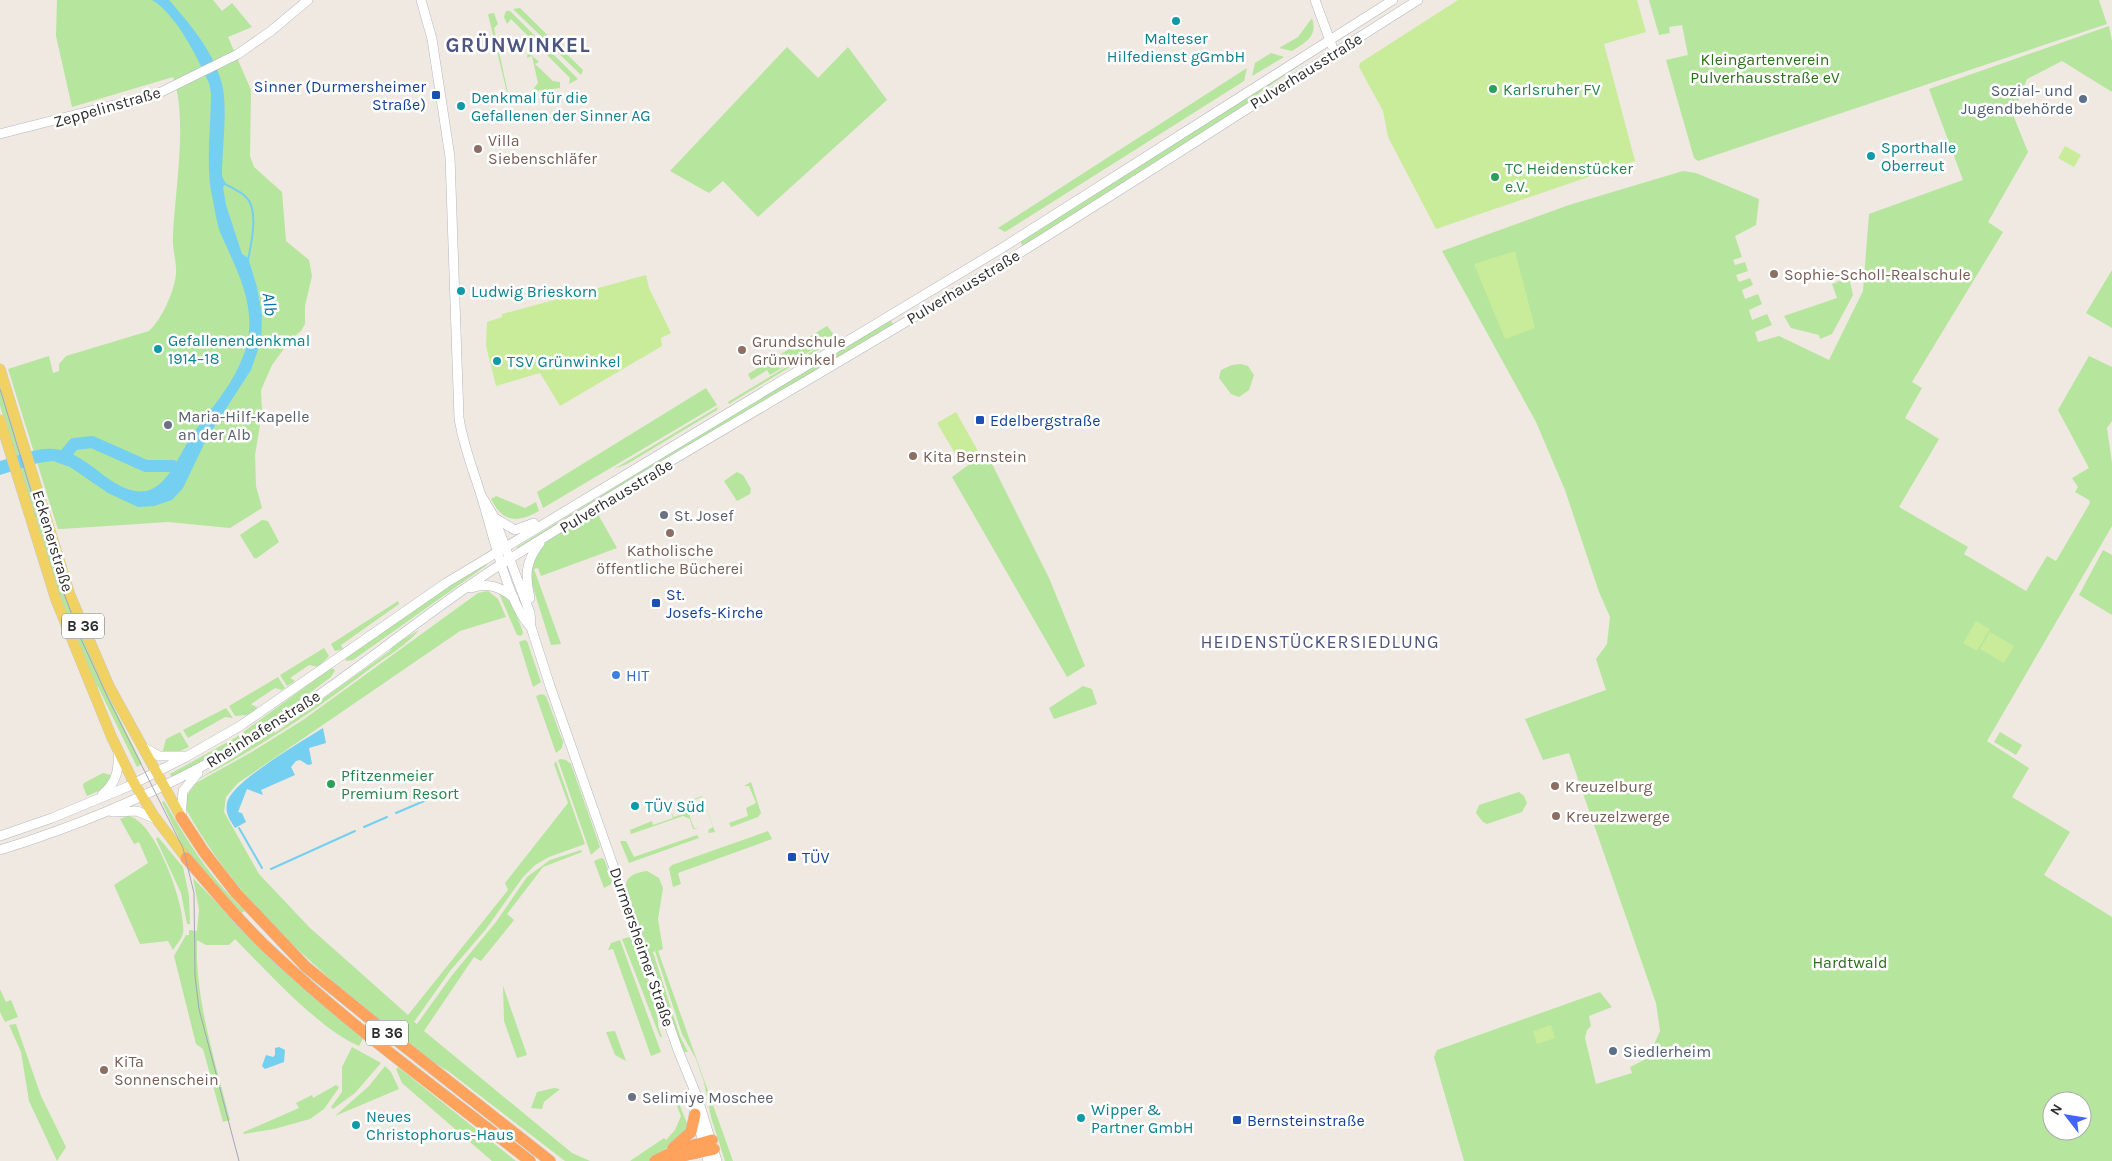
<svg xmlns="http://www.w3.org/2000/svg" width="2112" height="1161" font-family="Karla,sans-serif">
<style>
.green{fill:#b6e59e;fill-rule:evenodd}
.pitch{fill:#c9ec9a}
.water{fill:#75cff0}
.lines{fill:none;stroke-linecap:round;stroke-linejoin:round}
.stream{stroke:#75cff0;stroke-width:2}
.river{stroke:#75cff0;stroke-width:12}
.secondary-casing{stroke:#b4b7c1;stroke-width:10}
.primary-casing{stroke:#c9c9c9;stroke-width:11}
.highway-casing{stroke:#c9c9c9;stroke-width:12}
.secondary{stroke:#fff;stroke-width:9}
.primary{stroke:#f2d163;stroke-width:10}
.highway{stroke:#ffa35c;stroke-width:11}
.tram{stroke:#a3a6b8;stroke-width:1}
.culture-dot{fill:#0f9aa8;stroke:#fff;stroke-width:2}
.leisure-dot{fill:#2e9e5b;stroke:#fff;stroke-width:2}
.transit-dot{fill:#1a4fb4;stroke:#fff;stroke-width:2}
.service-dot{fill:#5c6f8a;stroke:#fff;stroke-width:2}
.education-dot{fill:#8d6e63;stroke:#fff;stroke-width:2}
.worship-dot{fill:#6b7280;stroke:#fff;stroke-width:2}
.shop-dot{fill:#3f7fe0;stroke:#fff;stroke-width:2}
.labels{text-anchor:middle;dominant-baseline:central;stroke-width:5;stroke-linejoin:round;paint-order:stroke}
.shield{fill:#fff;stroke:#6d6d6d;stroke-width:1}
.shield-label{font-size:15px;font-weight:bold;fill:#2e2e2e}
.culture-label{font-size:16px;fill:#0d838f;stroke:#fff;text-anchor:start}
.park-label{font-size:16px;fill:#2c6e1b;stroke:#fff}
.street-label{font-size:16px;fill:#2e2e2e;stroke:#fff}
.transit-label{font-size:16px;fill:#164399;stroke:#fff;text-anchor:start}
.leisure-label{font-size:16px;fill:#27864d;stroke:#fff;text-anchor:start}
.service-label{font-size:16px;fill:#4e5e75;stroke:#fff;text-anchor:end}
.education-label{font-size:16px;fill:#785e54;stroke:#fff;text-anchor:start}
.worship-label{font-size:16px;fill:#5b616d;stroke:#fff;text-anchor:start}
.shop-label{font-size:16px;fill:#366cbe;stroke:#fff;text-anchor:start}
.water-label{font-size:18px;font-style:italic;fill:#0d6fa3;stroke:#fff}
.neighbourhood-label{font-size:18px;letter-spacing:1px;fill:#4d5680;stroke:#fff}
.district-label{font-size:21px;font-weight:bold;letter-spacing:1px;fill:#4d5680;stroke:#fff}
</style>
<rect width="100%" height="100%" fill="#efe9e1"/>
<path class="green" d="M57 0H213L222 11 232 3 252 27 228 37 251 90 250 156 254 167 282 192 286 241 309 260 312 276 305 306V324L301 331 291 339 272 365 261 390 262 413 255 455 256 486 262 508 230 528 168 522 61 529H58L55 520 8 369 49 356 53 373 59 371V364L66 356 149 331C161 320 174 293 176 274 177 262 172 249 173 236 175 191 188 118 173 77L72 107 56 36Z
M1649 0H2099L2107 24 1698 161 1694 158 1666 60 1688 55 1682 25 1669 27 1670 33 1659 35Z
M520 8 583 70 581 75 513 9Z
M506 11H510L578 79 569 84 570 78 511 19 507 24 504 17Z
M494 13 498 24 494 28 509 98 513 96 514 104 510 105 488 14Z
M1312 18C1318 36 1306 42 1292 51L1279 48 1298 37Z
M2109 26 2112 41V92L2062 61 2027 79 2013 115 2028 152 1988 222 2003 232 1912 382 1922 388 1905 418 1939 439 1899 507 1968 547 1964 554 2026 591 2047 556 2056 561 2090 503 2089 500 2075 492 2078 487 2072 478 2089 468 2058 410 2089 356 2112 367V421L2107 428 2112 463V526L1987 741 2029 768 2012 797 2070 832 2044 875 2112 917V1161H1464L1434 1057 1437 1050 1600 992 1612 1007 1589 1016 1591 1026 1587 1030 1585 1038 1596 1084 1632 1073 1630 1067 1648 1058 1660 1031 1656 1003 1569 753 1543 760 1525 719 1606 690 1596 659 1607 644 1610 617 1599 592 1565 490 1536 422 1442 251 1569 205 1683 171 1696 173 1759 199 1756 225 1735 236 1742 257 1733 260 1735 265 1745 262 1748 271 1736 275 1739 282 1750 278 1753 285 1742 290 1745 299 1758 294 1762 304 1749 310 1752 320 1767 314 1772 325 1755 332 1758 342 1779 336 1829 360 1863 291 1869 214 1963 180 1929 89ZM2052 1101H2082V1131H2052Z
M787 47 818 78 848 47 887 100 758 217 723 181 709 193 670 171Z
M528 52 539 62 535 64 553 81 560 82V88L534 91V88L538 83 532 56 527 58Z
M1271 53 1284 57 1252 76 1255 63Z
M1312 57 1259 93 1251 101 1023 246 1020 241Z
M1247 68 1244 81 1005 232 998 228Z
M2112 270V328L2086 313Z
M1849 277 1853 295 1832 334 1820 339 1819 335 1791 328 1784 316 1837 298 1832 284Z
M890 319 893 324 518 550 517 547Z
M827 326 835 336 770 375 767 370 751 380 748 374Z
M834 338 833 341 729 404 728 402Z
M1241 364 1248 366 1254 375 1249 390 1239 397 1231 394 1219 378 1221 370 1232 365Z
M0 382 73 614 104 684 103 685 142 764 137 767 98 687 96 688 55 584 0 406Z
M706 388 717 405 543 508 537 492Z
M718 407 717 410 627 464 614 469Z
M986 452 1049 578 1085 666 1067 677 952 477Z
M737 472 743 475 751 489 750 494 737 501 724 481Z
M496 496 525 508 536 502 539 511C517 523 503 523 491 499Z
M597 512 603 513 599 516 617 548 541 576 538 568 534 569 561 644 551 645 531 581C530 571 536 553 543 545 551 537 587 516 597 512Z
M262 520 268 521 279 542 257 558H254L240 535Z
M2103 550 2112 555V615L2079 595Z
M485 562 487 565 353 660 346 661V657Z
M488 591 498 599 506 617 460 631 238 783 226 797 224 812 259 874 309 927 408 1015 508 890 505 883 568 803 554 764 556 761 585 844 549 857 535 865 523 877 486 929 450 971 414 1022 417 1024 453 974 496 922 527 877 550 860 581 850 582 852 543 867 507 914 514 920 481 961 474 957 424 1031 572 1153 590 1161H565L448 1071 428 1059C336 985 244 915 186 809L184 793 188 794 196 783 250 753 303 720 478 593Z
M498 591C514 602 517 616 523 633L521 636 517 635Z
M398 601 399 604 341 645 343 649 335 651 331 644Z
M419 630C407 645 387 656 371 668 316 710 257 749 195 781L235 757 273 729 275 733 391 650 390 647Z
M524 640 527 641 541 682 533 687 519 642Z
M324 648 329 656 318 667 309 665 290 678 295 681 287 686 280 675Z
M331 668 335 670 331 677 264 727 172 778 170 774 235 738Z
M278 677 285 688 282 690 275 688 251 704 258 708 247 715 235 716 229 706Z
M1083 686 1092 689 1097 704 1054 719 1049 708Z
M542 694 546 696 563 742 562 748 556 753 536 696Z
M226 708 233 718 225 717 188 738 183 730Z
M180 732 189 747 176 753 162 754 166 739Z
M2000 732 2022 745 2016 755 1994 742Z
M561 759 566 760 571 764 600 847 591 855 558 760Z
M103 773 115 776 101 790 87 796 83 786 84 783Z
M751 782 761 813 758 817 731 827 729 823 748 816 746 808 756 803 749 786H744Z
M1519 792 1524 796 1527 803 1522 812 1487 824 1483 822 1476 813 1479 805Z
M702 796 715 832 709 833 708 830 713 827 702 797 685 803 694 828H699L693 829 690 819 683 816 631 834 630 830 652 821 653 825 673 818 671 812 674 817 685 813 683 803Z
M164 801C190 845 208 875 245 911L241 913 185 851 162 802Z
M128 816C155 819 187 909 183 933 182 939 176 945 173 950L168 941 140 944 114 885 148 863 139 842 134 844 120 819Z
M768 831 772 839 678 873 681 884 673 887 669 868 672 865Z
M697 835 699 838 629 863 620 841H626L634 857Z
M158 837 183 867 189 896 190 924H187L181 893 156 839Z
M601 858 604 859 613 883 604 888 594 861Z
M647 871 659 878 663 888 658 919 663 949 658 951 733 1161H725L711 1117 704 1082 696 1059 682 1034 655 951 653 952 680 1036 688 1052H684L680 1042 626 891C624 877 634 873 647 871Z
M193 878 270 958 364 1037 359 1046C319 1029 267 971 235 939L229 945H206L197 940C195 1001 215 1060 230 1120L223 1122 203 1049 196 1044 174 956 186 935H189V930L197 931 199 910Z
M629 937H632L657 1006 658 1026 662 1037H660L622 939Z
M620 940 661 1052 651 1056 613 949 608 950 611 943Z
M503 986 527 1055 517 1058 504 1021Z
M0 989 6 1002 11 1000 18 1017 5 1022 0 1012Z
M16 1024 41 1096 66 1147 57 1161 29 1101 21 1052 9 1025Z
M615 1031 626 1061 615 1055 606 1032Z
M352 1047 381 1063 355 1093 333 1109 331 1107 342 1092V1067Z
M385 1066 391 1072 399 1089 335 1116 369 1086Z
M398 1067 516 1161H492L402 1083 396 1069Z
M336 1085 339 1087 338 1089 324 1109 310 1119 274 1129 243 1134 244 1132 299 1108 296 1103 312 1095 313 1098Z
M554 1088 560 1089 544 1102 542 1109 531 1108 537 1092Z
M678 1101 689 1128 680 1138 649 1161H630L664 1138 666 1140 675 1130 681 1116 676 1104Z"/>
<path class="pitch" d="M1458 0H1637L1646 32 1604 44 1635 161 1436 229 1388 137 1383 111 1359 67 1360 63Z
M2065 146 2081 155 2074 167 2058 158Z
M1515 251 1535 328 1505 339 1474 264Z
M646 275 649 288 671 333 661 338 662 346 560 406 540 373 496 386 486 346 487 322 502 317V314Z
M956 412 978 451 960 462 937 423Z
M1976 621 1990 629 1977 651 1963 643Z
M1990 632 2014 646 2004 663 1980 649Z
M1551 1025 1555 1038 1537 1044 1533 1031Z"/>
<path class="water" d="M152 0H169C190 24 214 52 222 84 228 107 222 150 222 176L226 184 223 187 226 205 242 254 248 258 257 287 262 315 261 341 251 370 207 438 183 488 172 500 154 506 138 507 108 493 70 467 53 461 38 463 0 475V461C17 456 37 447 55 449 90 453 113 496 146 491 166 488 179 456 189 440 208 411 237 382 246 347 258 306 236 269 220 232 216 220 214 204 211 191 206 160 211 125 211 93L209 83C197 57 177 15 152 0Z
M323 728 326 743 309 748 312 764 308 765 300 760 296 761 291 767 295 775 261 790 263 795 247 789 238 812 242 813 246 822 235 828C230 820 225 814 227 803 231 782 303 741 323 728Z
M279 1047 285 1050 284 1062 265 1069 262 1066 266 1055 273 1057 275 1055V1048Z"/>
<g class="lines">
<path class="stream" d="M225 184C232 188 239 191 245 196 260 209 251 244 248 260
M396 813 438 795
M364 827 387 817
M239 828 262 868
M271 869 355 831"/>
<path class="river" d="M64 456 74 444 92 442 146 466H173"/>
<g class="secondary-casing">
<path id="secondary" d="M421 0 432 39 450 157 459 418C463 444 472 467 480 492 490 522 509 608 531 627
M1315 0 1332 46
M0 134 157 94 238 54 271 31 308 0
M481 495 494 517 530 613 531 627 550 686 678 1050 698 1099 717 1161
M495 518 515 530 534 523
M471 588C488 582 501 587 514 598
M530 598C525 576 525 562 540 543
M143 747 159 756H185
M102 795C117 782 119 770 118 751
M112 812 137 811 156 819
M181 817 183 791 198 773
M0 836 52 818 127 787 186 757 240 726 446 583 1002 248 1393 0
M0 850C107 817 207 770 300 708 369 662 433 607 503 563 670 458 843 362 1010 259 1147 174 1282 86 1418 0
M693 1092 692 1101 708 1161"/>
</g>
<g class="primary-casing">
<path id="primary" d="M0 369 70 595 109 686 181 817
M0 420 56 600 112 738 134 783 154 816 186 858"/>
</g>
<g class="highway-casing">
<path id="highway" d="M181 817 204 852 236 893 306 967 381 1028 550 1161
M186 858C215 891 243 926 276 956 355 1030 444 1094 530 1161
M673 1148 691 1132 695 1114
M655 1161 677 1150 712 1140
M672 1161 686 1155 714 1149"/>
</g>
<use href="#secondary" class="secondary"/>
<use href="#primary" class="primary"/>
<use href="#highway" class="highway"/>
<path class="tram" d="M0 389 54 567 81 639 107 696 183 848 194 893 195 976 199 1009 239 1161"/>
</g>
<g class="culture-dot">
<circle cx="1176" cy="21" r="5"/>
<circle cx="461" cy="106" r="5"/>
<circle cx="1871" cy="156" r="5"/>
<circle cx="461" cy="291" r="5"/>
<circle cx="158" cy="349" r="5"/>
<circle cx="497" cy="361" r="5"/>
<circle cx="635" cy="806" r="5"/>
<circle cx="1081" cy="1118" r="5"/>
<circle cx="356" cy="1125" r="5"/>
</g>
<g class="leisure-dot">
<circle cx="1493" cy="89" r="5"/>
<circle cx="1495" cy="177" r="5"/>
<circle cx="331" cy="784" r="5"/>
</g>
<g class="transit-dot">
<rect x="431" y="90" width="10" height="10" rx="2.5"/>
<rect x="975" y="415" width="10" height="10" rx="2.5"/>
<rect x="651" y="598" width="10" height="10" rx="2.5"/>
<rect x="787" y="852" width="10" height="10" rx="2.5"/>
<rect x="1232" y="1115" width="10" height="10" rx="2.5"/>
</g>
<g class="service-dot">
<circle cx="2083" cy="99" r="5"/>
<circle cx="1613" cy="1051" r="5"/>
</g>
<g class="education-dot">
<circle cx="478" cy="149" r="5"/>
<circle cx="1774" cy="274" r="5"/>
<circle cx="742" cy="350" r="5"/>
<circle cx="913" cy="456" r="5"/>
<circle cx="670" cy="533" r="5"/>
<circle cx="1555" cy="786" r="5"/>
<circle cx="1556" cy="816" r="5"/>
<circle cx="104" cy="1070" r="5"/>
</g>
<g class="worship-dot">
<circle cx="168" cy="425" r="5"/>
<circle cx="664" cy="515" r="5"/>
<circle cx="632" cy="1097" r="5"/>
</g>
<circle class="shop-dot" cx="616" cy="675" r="5"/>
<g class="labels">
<g class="shield">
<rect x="62" y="613.5" width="42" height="25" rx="4"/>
<rect x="366" y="1020.5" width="42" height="25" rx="4"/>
</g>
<g class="shield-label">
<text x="83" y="626">B 36</text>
<text x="387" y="1033">B 36</text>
</g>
<g class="culture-label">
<text x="1176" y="38" text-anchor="middle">Malteser<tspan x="1176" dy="18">Hilfedienst gGmbH</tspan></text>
<text x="471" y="97">Denkmal für die<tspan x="471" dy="18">Gefallenen der Sinner AG</tspan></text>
<text x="1881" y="147">Sporthalle<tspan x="1881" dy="18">Oberreut</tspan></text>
<text x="471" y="291">Ludwig Brieskorn</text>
<text x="168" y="340">Gefallenendenkmal<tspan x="168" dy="18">1914–18</tspan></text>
<text x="507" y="361">TSV Grünwinkel</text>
<text x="645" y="806">TÜV Süd</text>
<text x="1091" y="1109">Wipper &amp;<tspan x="1091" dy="18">Partner GmbH</tspan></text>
<text x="366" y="1116">Neues<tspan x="366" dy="18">Christophorus-Haus</tspan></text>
</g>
<g class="park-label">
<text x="1765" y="59">Kleingartenverein<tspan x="1765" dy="18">Pulverhausstraße eV</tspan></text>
<text x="1850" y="962">Hardtwald</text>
</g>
<g class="street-label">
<text transform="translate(1306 71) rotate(-32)">Pulverhausstraße</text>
<text transform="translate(107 107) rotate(-16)">Zeppelinstraße</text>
<text transform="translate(963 287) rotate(-31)">Pulverhausstraße</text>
<text transform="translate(616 496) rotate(-31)">Pulverhausstraße</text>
<text transform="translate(53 541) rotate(73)">Eckenerstraße</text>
<text transform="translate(263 729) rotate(-32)">Rheinhafenstraße</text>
<text transform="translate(642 947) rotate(71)">Durmersheimer Straße</text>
</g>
<g class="transit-label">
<text x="426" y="86" text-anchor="end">Sinner (Durmersheimer<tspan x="426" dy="18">Straße)</tspan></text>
<text x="990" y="420">Edelbergstraße</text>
<text x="666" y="594">St.<tspan x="666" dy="18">Josefs-Kirche</tspan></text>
<text x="802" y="857">TÜV</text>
<text x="1247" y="1120">Bernsteinstraße</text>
</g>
<g class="leisure-label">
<text x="1503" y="89">Karlsruher FV</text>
<text x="1505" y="168">TC Heidenstücker<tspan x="1505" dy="18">e.V.</tspan></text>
<text x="341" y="775">Pfitzenmeier<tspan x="341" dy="18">Premium Resort</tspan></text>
</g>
<g class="service-label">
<text x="2073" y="90">Sozial- und<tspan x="2073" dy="18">Jugendbehörde</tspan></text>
<text x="1623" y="1051" text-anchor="start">Siedlerheim</text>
</g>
<g class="education-label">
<text x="488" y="140">Villa<tspan x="488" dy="18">Siebenschläfer</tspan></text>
<text x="1784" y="274">Sophie-Scholl-Realschule</text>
<text x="752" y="341">Grundschule<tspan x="752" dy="18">Grünwinkel</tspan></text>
<text x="923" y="456">Kita Bernstein</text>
<text x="670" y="550" text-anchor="middle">Katholische<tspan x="670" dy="18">öffentliche Bücherei</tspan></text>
<text x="1565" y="786">Kreuzelburg</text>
<text x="1566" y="816">Kreuzelzwerge</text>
<text x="114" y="1061">KiTa<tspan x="114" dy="18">Sonnenschein</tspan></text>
</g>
<g class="worship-label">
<text x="178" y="416">Maria-Hilf-Kapelle<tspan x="178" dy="18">an der Alb</tspan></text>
<text x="674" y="515">St. Josef</text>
<text x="642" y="1097">Selimiye Moschee</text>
</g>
<g class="shop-label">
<text x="626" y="675">HIT</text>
</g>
<g class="water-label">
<text transform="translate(270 304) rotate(83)">Alb</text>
</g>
<g class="neighbourhood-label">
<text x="1320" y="642">HEIDENSTÜCKERSIEDLUNG</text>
</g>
<g class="district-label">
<text x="518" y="45">GRÜNWINKEL</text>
</g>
</g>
<g transform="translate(2067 1116) rotate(301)"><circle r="24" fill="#ffffff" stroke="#ababab"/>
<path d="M0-4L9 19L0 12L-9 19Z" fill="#4264fb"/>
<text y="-8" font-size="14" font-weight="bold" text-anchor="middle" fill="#2e2e2e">N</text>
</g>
</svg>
